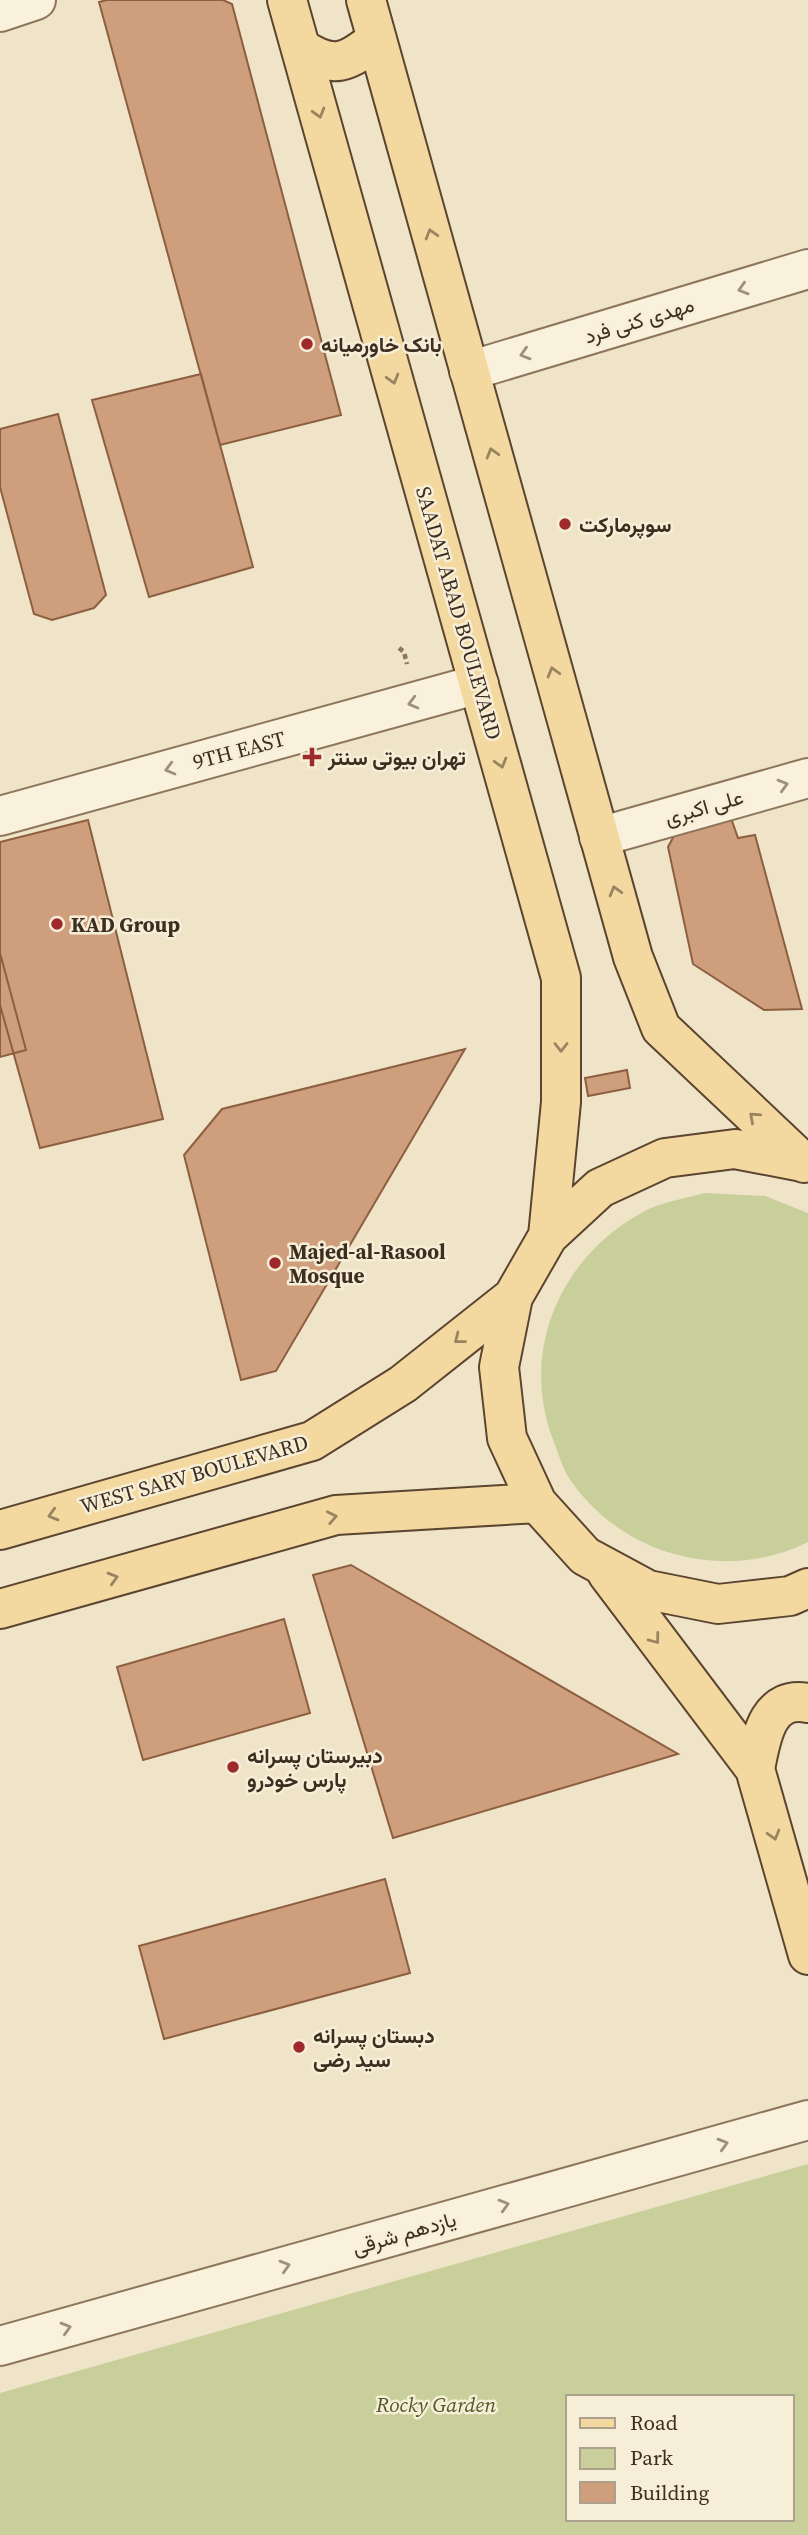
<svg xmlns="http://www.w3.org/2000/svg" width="808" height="2535" font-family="'Source Serif 4',Vazirmatn,serif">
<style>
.green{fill:#c9cf9b;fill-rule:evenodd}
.building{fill:#cf9f7d;stroke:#8d5f41;stroke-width:2}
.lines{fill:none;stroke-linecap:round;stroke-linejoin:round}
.minor-casing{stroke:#8d765c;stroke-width:42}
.major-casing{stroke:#5b4430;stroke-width:42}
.path{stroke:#8d765c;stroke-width:4.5;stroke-dasharray:5 3.5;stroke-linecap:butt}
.minor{stroke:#faf1dc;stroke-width:38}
.major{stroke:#f3d9a0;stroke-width:38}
.oneway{stroke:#988460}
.oneway2{stroke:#9c907e}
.poi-dot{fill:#9e2a2b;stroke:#f7eed8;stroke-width:2.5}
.labels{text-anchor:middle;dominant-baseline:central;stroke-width:5;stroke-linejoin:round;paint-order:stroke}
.street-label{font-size:21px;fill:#3d2e20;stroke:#f7eed8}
.poi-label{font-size:21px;font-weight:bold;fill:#3d2e20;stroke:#f7eed8;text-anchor:start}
.park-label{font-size:21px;font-style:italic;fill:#4d5a26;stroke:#f7eed8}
</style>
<rect width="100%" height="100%" fill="#f0e4c8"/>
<path class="green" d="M704 1193 765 1196 808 1213V1542C724 1584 618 1555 567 1475 562 1466 559 1455 555 1445 518 1355 558 1258 643 1212 660 1202 685 1199 704 1193Z
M808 2164V2535H0V2393ZM568 2397H792V2519H568Z"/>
<path class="building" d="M107 0H223L232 4 341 415 220 445 99 2Z
M201 374 253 567 149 597 92 400Z
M58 414 106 595 94 608 52 620 34 614 0 487V429Z
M731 818 738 838 755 835 802 1009 764 1010 693 964 668 847 676 832Z
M88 820 163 1119 40 1148 0 1005V842Z
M0 953 26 1050 0 1057Z
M465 1049 276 1371 241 1380 184 1155 222 1109Z
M627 1070 630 1088 588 1096 585 1078Z
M351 1565 678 1754 393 1838 313 1575Z
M284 1619 310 1713 143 1760 117 1667Z
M385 1879 410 1973 164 2039 139 1946Z"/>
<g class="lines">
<g class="minor-casing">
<path id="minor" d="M0 12 36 0
M469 371 808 269
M0 816 479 684
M599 837 808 778
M0 2346 808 2120"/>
</g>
<g class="major-casing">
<path id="major" d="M287 0 561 978V1102L548 1236
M366 0 633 957 661 1028 804 1163
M301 48C334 70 347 63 377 39
M803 1162 735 1149 665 1158 600 1188 548 1236 513 1297 499 1367 507 1438 537 1503 585 1556 648 1590 718 1604 790 1596 808 1588
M0 1530 312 1441 403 1384 513 1297
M607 1573 755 1769 808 1955
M0 1609 336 1515 537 1503
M755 1769C761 1740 766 1695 808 1703"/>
</g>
<path class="path" d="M399 648 404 652 407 664"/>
<use href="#minor" class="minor"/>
<use href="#major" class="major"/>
</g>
<defs><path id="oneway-chevron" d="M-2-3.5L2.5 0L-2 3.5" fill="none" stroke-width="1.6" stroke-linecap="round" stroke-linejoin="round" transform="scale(1.75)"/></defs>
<g class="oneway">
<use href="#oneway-chevron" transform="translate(319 113) rotate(74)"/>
<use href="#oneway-chevron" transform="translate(431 234) rotate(-106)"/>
<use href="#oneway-chevron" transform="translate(393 379) rotate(74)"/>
<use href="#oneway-chevron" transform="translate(492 453) rotate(-106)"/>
<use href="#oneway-chevron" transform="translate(553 672) rotate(-106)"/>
<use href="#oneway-chevron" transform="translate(501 763) rotate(74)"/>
<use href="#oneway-chevron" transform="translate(615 891) rotate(-106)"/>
<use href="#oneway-chevron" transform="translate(561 1047) rotate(90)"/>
<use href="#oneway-chevron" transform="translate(754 1117) rotate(-138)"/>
<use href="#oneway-chevron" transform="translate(459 1339) rotate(142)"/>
<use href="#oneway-chevron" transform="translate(53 1515) rotate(164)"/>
<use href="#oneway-chevron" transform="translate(332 1517) rotate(-11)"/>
<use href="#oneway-chevron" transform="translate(113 1578) rotate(-16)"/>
<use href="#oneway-chevron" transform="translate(655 1639) rotate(53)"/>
<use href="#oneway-chevron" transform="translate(774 1835) rotate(74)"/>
</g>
<g class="oneway2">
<use href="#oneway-chevron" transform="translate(743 289) rotate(163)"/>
<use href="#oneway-chevron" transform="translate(525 354) rotate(163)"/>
<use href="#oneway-chevron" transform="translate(413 703) rotate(165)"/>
<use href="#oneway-chevron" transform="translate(170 769) rotate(165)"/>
<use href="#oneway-chevron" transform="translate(783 785) rotate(-16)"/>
<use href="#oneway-chevron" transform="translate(723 2144) rotate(-16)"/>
<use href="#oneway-chevron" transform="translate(504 2205) rotate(-16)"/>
<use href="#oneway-chevron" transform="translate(285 2266) rotate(-16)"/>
<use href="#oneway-chevron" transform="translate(66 2328) rotate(-16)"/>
</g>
<g class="poi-dot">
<circle cx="307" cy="344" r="7"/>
<circle cx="565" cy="524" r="7"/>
<path d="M308.5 746.5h7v7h7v7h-7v7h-7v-7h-7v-7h7z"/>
<circle cx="57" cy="924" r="7"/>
<circle cx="275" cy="1263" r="7"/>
<circle cx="233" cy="1767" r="7"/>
<circle cx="299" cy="2047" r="7"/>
</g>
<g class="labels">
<g class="street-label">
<text transform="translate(639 320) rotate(-17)">مهدی کنی فرد</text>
<text transform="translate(459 613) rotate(74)">SAADAT ABAD BOULEVARD</text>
<text transform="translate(239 750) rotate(-15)">9TH EAST</text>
<text transform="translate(704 807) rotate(-16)">علی اکبری</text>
<text transform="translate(194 1474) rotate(-16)">WEST SARV BOULEVARD</text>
<text transform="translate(404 2233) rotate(-16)">یازدهم شرقی</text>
</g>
<g class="poi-label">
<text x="321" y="344">بانک خاورمیانه</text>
<text x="579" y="524">سوپرمارکت</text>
<text x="328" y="757">تهران بیوتی سنتر</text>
<text x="71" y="924">KAD Group</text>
<text x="289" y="1251">Majed-al-Rasool<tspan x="289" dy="24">Mosque</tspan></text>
<text x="247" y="1755">دبیرستان پسرانه<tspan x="247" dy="24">پارس خودرو</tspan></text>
<text x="313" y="2035">دبستان پسرانه<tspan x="313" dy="24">سید رضی</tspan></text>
</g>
<g class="park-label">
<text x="436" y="2404">Rocky Garden</text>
</g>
</g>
<rect x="566" y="2395" width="228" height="126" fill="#f7eed8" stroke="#ada18e" stroke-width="2"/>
<rect x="580" y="2418" width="35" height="10" fill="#f3d9a0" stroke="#ada18e" stroke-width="2"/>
<text x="630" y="2430" font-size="21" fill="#3d2e20">Road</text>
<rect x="580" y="2448" width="35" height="21" fill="#c9cf9b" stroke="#ada18e" stroke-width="2"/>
<text x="630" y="2465" font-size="21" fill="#3d2e20">Park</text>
<rect x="580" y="2482" width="35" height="21" fill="#cf9f7d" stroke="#ada18e" stroke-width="2"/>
<text x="630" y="2500" font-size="21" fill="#3d2e20">Building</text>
</svg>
